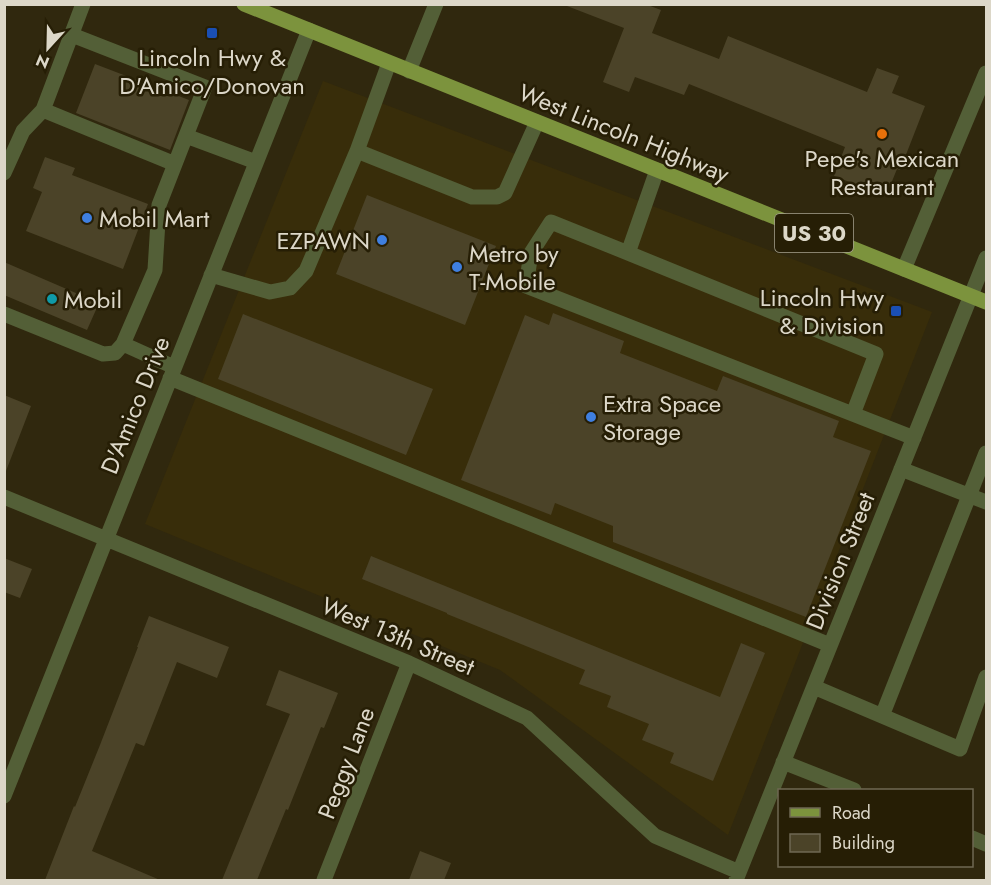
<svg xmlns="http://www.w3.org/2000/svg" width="991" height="885" font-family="Jost,sans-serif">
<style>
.built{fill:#382d0a}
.building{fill:#4b4328}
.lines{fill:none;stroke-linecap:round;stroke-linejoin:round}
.minor{stroke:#535f37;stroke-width:15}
.major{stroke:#7c933d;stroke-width:15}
.transit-dot{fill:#1a4fb4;stroke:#261e05;stroke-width:2}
.food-dot{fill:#e8710a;stroke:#261e05;stroke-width:2}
.shop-dot{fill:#3f7fe0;stroke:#261e05;stroke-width:2}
.culture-dot{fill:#0f9aa8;stroke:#261e05;stroke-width:2}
.labels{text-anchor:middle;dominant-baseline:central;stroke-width:5;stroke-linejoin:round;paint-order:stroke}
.shield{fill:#261e05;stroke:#a5a08e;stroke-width:1.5}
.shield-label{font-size:22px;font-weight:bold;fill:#dcd7c8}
.poi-label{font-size:24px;fill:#dcd7c8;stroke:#261e05;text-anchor:start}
.street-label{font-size:24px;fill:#dcd7c8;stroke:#261e05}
</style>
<rect width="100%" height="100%" fill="#30280e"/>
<path class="built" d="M323 81 932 312 728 835 500 670 145 524Z"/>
<path class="building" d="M568 4H645L661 10 652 33 719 59 728 36 867 92 877 68 899 76 892 93 925 106 900 170 897 169 886 196 834 176 845 147 689 84 684 95 635 77 629 92 603 82 624 28 567 6Z
M95 64 189 100 170 150 76 113Z
M45 157 75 168 72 175 148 204 123 269 26 231 42 192 33 188Z
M367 195 496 246 465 325 336 274Z
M4 262 99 303 87 330 4 295Z
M553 313 624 341 620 353 717 391 723 376 839 421 833 437 871 451 806 617 613 542V526L555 503 551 515 461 480 525 315 549 325Z
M243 314 433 389 406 455 218 379Z
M4 395 31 406 6 471 4 470Z
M371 556 720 697 741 643 765 653 713 781 670 763 674 753 642 740 649 724 607 707 611 696 579 684 585 670 447 614V613L362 579Z
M4 558 32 569 20 598 4 592Z
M149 616 229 647 217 678 177 662 144 746 136 743 92 851 160 880H45L74 806 75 807 100 745 138 647H137Z
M279 670 338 693 324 728 321 727 288 810 286 809 257 880H222L290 714 266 705Z
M420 851 451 863 444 880H409Z"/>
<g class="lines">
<path class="minor" d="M72 35 205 87 175 164 43 110 83 4
M389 63 357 151 472 197H497L505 193 537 122
M409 71 436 4
M186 136 256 162
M657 170 628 253 551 222 531 253 526 286 914 438
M4 173 23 131 43 110
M628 253 876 354 853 414
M904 269 986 73
M211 275 270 292 290 288 306 271 357 151
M4 314 103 354 115 353 123 344 155 270 159 205 175 164
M123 344 174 367
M170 378 830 645
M901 469 986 502
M4 497 409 663 527 718 655 836 739 872
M814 687 960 749 986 677
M882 716 986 453
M783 762 854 790
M4 796 309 30
M972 838 986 844
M324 880 409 663
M736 880 986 258"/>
<path class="major" d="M244 4 986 302"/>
</g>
<g class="transit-dot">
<rect x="206" y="27" width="12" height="12" rx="3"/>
<rect x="890" y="305" width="12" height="12" rx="3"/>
</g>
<circle class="food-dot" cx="882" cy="134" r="6"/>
<g class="shop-dot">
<circle cx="87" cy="218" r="6"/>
<circle cx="382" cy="240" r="6"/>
<circle cx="457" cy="267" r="6"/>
<circle cx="591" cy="417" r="6"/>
</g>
<circle class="culture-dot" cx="52" cy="299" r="6"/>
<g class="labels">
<rect class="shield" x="775" y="214" width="78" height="38" rx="4.5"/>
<g class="shield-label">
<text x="814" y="233">US 30</text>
</g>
<g class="poi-label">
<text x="212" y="57" text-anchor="middle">Lincoln Hwy &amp;<tspan x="212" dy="28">D'Amico/Donovan</tspan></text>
<text x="882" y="158" text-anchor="middle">Pepe's Mexican<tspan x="882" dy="28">Restaurant</tspan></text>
<text x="99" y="218">Mobil Mart</text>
<text x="370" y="240" text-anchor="end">EZPAWN</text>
<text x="469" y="253">Metro by<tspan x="469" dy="28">T-Mobile</tspan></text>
<text x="884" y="297" text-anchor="end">Lincoln Hwy<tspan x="884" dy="28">&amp; Division</tspan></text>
<text x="64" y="299">Mobil</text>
<text x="603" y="403">Extra Space<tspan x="603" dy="28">Storage</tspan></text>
</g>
<g class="street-label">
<text transform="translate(624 133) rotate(22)">West Lincoln Highway</text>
<text transform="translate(135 405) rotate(-68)">D'Amico Drive</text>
<text transform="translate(840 561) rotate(-68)">Division Street</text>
<text transform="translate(398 636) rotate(23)">West 13th Street</text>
<text transform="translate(346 763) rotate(-69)">Peggy Lane</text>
</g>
</g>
<rect width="991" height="885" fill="none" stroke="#dcd7c8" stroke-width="12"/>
<rect x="778" y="789" width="195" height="78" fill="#261e05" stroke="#6f6853" stroke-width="1.5"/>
<rect x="790" y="808" width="30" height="9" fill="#7c933d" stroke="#6f6853" stroke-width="1.5"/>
<text x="832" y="819" font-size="18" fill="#dcd7c8">Road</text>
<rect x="790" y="834" width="30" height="18" fill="#4b4328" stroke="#6f6853" stroke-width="1.5"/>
<text x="832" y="849" font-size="18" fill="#dcd7c8">Building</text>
<g transform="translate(48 48) rotate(202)" stroke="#261e05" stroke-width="4.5" paint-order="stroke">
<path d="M0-4.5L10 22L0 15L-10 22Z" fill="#dcd7c8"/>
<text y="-9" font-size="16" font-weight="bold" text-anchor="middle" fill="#dcd7c8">N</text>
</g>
</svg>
